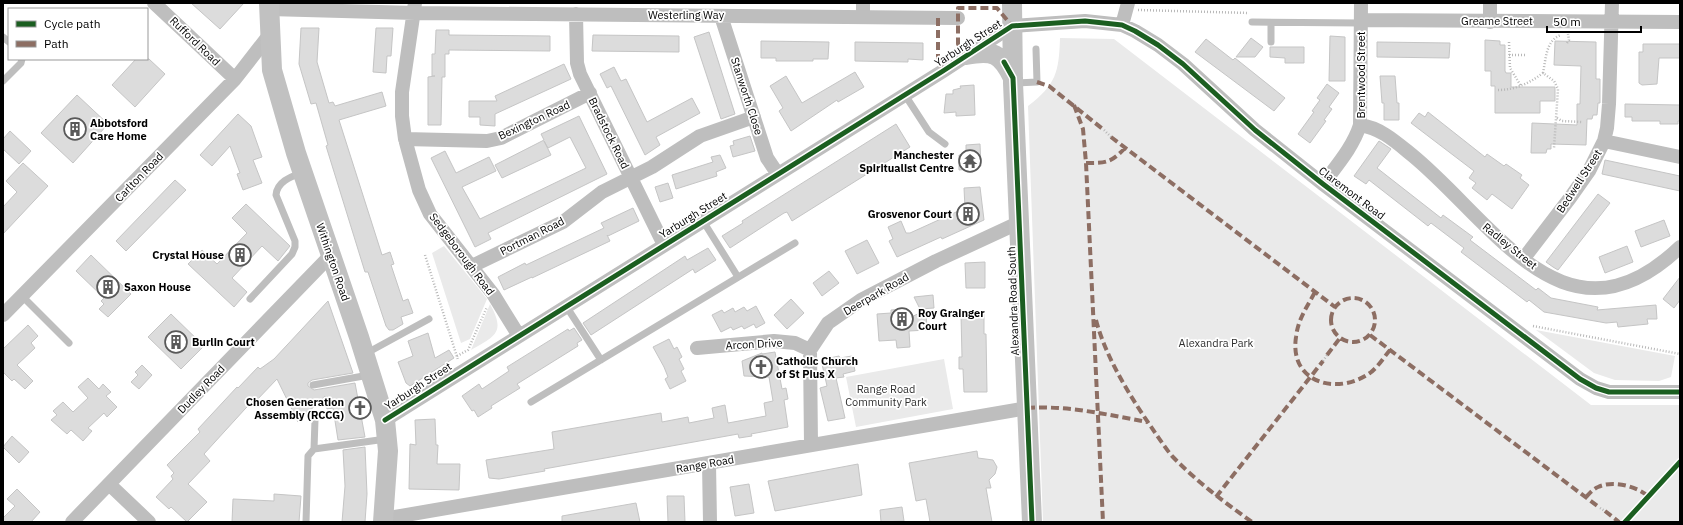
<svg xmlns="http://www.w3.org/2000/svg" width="1683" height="525" font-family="'IBM Plex Sans',sans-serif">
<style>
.green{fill:#eaeaea}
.building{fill:#dcdcdc;stroke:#c5c5c5}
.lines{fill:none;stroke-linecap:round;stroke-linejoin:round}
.path{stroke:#b8b8b8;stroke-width:2.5;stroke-dasharray:1 2;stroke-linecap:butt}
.lane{stroke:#bebebe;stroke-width:7}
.street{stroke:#bebebe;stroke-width:14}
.secondary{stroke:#c1c1c1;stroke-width:20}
.quiet{stroke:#8d6e63;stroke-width:4;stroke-dasharray:8 4;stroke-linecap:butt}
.cycleway-casing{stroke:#fff;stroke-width:8}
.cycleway{stroke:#1b5e20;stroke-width:5}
.labels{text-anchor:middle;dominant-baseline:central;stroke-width:3.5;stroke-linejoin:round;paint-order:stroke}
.street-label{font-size:11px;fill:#000;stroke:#fff}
.poi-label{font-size:11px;font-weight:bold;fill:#000;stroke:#fff;text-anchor:start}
.park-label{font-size:11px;fill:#2f2f2f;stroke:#fff}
</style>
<rect width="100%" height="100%" fill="#fff"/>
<path class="green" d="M1060 38 1114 39 1591 405H1680V522H1043L1028 106C1056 85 1059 72 1060 38Z
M444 246 487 299 470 339 461 343 432 253Z
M490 304C506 333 495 336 471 350Z
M1536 330 1675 356 1671 377 1659 381 1615 380 1594 373Z
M944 359 953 409 856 427 846 377Z"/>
<path class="building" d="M191 3H244L220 29Z
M301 28H319L317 62 329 103 333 102 335 106 382 92 386 106 339 120 382 255 390 252 394 264 391 265 403 301 408 299 413 313 401 317 403 324 393 330H389L386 326 368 272H365L326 146 328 145 316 103 311 104 299 64Z
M376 28H393L391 56H387L386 73 373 72Z
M436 30H449V35L550 36V51L449 50V54H445V77H442L441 125H428V77L435 76H432V54H435Z
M709 32 735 114 721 119 694 37Z
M593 35 679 36V52L592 51Z
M1330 36 1345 37V81H1329Z
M1251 38 1263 47 1255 57H1236Z
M1206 39 1233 60 1235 58 1285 98 1274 111 1195 52Z
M1485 40 1500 41V45H1505V71L1506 73H1511V87H1555V101H1540V113H1495V86H1491V71H1485Z
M761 41 829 42 828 59H813V61H776V58H761Z
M1555 41 1596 42V79H1600V103H1598L1597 115H1593L1592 119H1587L1586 145 1551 144V149H1547L1546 153H1531L1532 123 1577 125V104H1580L1581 66 1554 65Z
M855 42 923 43V60L908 59V62L855 61Z
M1377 42 1450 43 1449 58 1377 57Z
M1643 44H1680V58H1659L1657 84 1642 85 1639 83V52H1643Z
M1270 47H1304V63H1285V58L1270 57Z
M136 59H149L165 74 135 107 112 85Z
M564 64 571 79 495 114V126L480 125V117H469V101H497L495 96Z
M614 67 621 81 626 79 647 122 692 98 700 113 656 137 660 145 645 155 611 86 607 88 600 74Z
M855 72 864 87 838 102 837 100 791 131 779 111 783 108 770 86 786 76 802 103Z
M1380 76H1395L1397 103H1399V120H1384V103H1382Z
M1327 84 1339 93 1329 107 1332 109 1324 120 1326 121 1310 143 1298 134 1314 112 1312 111 1320 100 1317 98Z
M974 85 975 115 956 116V112L944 113 946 94H953V90L961 88 960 86Z
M77 95 108 124 73 163 41 133Z
M1625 104 1680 105V121H1678V124H1660V121H1632V117H1625Z
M1428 112 1485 157 1487 154 1504 166 1506 164 1522 175 1520 178 1529 185 1512 209 1492 194 1487 200 1472 188 1476 183 1469 178 1474 171 1411 123 1419 113 1425 117Z
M238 114 251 126 262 157 253 160 262 183 243 190 237 174 240 173 230 146 212 166 200 155Z
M579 116 607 174 488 233 491 239 475 247 431 158 445 151 456 173 489 157 496 171 462 187 480 219 586 168 570 137 548 148 544 141 551 155 502 178 495 165 544 140 541 134Z
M896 124 910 147 792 221 787 212 784 213 730 248 722 236 743 223 742 221Z
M10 131 31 151 19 164 3 149V139Z
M750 136 755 151 733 157 730 146 734 145 733 141Z
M1379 141 1391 149 1377 168 1441 218 1443 215 1473 237 1470 240 1536 290 1538 288 1551 298 1598 307 1597 310 1656 305 1657 319H1647L1648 324 1618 327 1617 322 1606 323 1544 312 1529 300 1527 302 1461 252 1464 248 1431 223 1428 226 1369 180 1366 184 1354 176Z
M980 144 981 166H969V169L959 170V155H966V145Z
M720 155 726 168 716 172 717 176 676 189 672 175 713 162 711 157Z
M1605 160 1680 176V191L1602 174Z
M23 163 48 186 3 234V207L17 192 6 181Z
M175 180 186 190 126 251 116 241Z
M668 183 673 198 660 202 655 187Z
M980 187 984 220 942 239 941 237 897 257 889 241 893 239 888 227 901 221 906 233H910L965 208 964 188Z
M1598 194 1610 203 1558 270 1553 267 1546 262Z
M246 204 290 246 278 261 262 246 232 278 247 292 234 307 188 264 202 250 217 264 247 233 232 218Z
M633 208 639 221 608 236 607 235 610 241 532 278V277L504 290 498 277 525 263 526 265 604 228 601 223Z
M1664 220 1670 236 1641 247 1635 231Z
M867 240 879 263 857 274 845 251Z
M1627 246 1633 262 1605 273 1599 257Z
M708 248 716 260 695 273 693 269 591 335 583 323 685 256 687 260Z
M91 255 131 294 108 317 99 309 104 304 101 301 104 298 76 271Z
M985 262V288H966L965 263Z
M829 271 839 283 822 296 813 283Z
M1680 277V300L1674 308 1663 299Z
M933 295 934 308 920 309 914 297Z
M791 299 804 313 787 329 774 315Z
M328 301 353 373 312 380 308 383V386L314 390 355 383 365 437 338 440 333 408 327 409 325 396 298 422 277 379 254 403 252 402 245 409 204 454 210 461 188 484 207 502 187 522 171 507 169 509 156 497 173 479 171 476 174 473 167 465 200 432 198 429 237 387 238 388 258 367 260 369 274 359Z
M756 306 765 323 756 328 754 324 744 329 742 326 733 330 731 327 721 332 712 315 722 310 724 313 733 308 735 312 744 307 747 311Z
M902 309 907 319 926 310 927 330 909 331 910 347 897 348 896 340 879 341 877 314 891 313V310Z
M171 314 204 346 181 369 148 337Z
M984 314V334H986L987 392H964L963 369H959V357H962L961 315Z
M28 325 38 336 31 343 35 348 17 365 33 381 25 389 14 379 12 381 3 372V349Z
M574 328 582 340 577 343 578 346 517 384 520 388 491 406 492 408 478 417 474 410 472 411 462 396 479 384 482 389 509 371 507 367 568 329 569 331Z
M428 333 435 358 449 350 454 358 410 386 406 383 398 362 413 356 408 341Z
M669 339 674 349 677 347 682 357 679 359 684 369 681 371 686 381 670 389 665 379 668 377 664 367 653 347Z
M775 352 782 389 786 388 788 399 784 400 788 427 751 434 752 436 739 438 738 434 544 469 545 471 499 479 489 478 486 460 554 449 552 432 661 413 662 422 688 417 689 423 714 418 712 408 725 405 728 423 766 416 764 403 773 401 769 377 744 376 742 361 762 353V354Z
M839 356 840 358 852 356 855 371 843 374 844 377 836 378 845 418 828 421 820 388 827 386 821 360Z
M142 365 152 375 139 389 131 382 138 375 135 372Z
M88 378 99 389 103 384 111 392 106 396 117 407 107 417 104 413 88 428 92 431 83 441 71 430 67 434 51 420 57 415 53 411 63 402 73 412 88 398 78 387Z
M435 419 436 445H438L437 464H460L459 490 409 489 410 444 416 445 415 420Z
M12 436 29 452 19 463 3 447Z
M365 447 367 494 365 522H342L345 486 343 450Z
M977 451 978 458 993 460 997 467 995 474 989 480 991 488H986L992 522H930L926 499 916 501 909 463Z
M858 464 862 495 775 511 768 481Z
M749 484 754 513 735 516 730 487Z
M17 489 40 512 31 522H3V518L15 506 7 499Z
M274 494 301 496 299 522H232L233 499 274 501Z
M667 496H684L685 522H668Z
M636 503 640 522H562V516Z
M902 507 904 521 881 522 880 510Z"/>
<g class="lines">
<path class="path" d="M1138 10 1249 13
M1509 42 1510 68 1521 86
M1567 43 1569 40 1568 34
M1509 55H1526
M1543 73C1546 58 1546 40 1561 35
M1498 90C1515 90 1530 83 1543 73L1554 81 1558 89 1554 148
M1557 118 1562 121 1582 122
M1104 130 1111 137
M425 255 458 360
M1533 326 1680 354
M457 356 468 350 487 307
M1323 361 1327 355
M1600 508 1605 511"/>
<path class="lane" d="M1252 22 1361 23
M1271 23V42
M3 37 9 42
M3 81 21 63 22 59
M1015 83 1037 82 1036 49
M905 95 929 132 945 144
M703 221 738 277
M22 296 69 343
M250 299 292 254 295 247V241L276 195C277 182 290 177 301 173
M566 306 601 360
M365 354 429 319
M313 385 369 375
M531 402 795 243
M314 449 315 420
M306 522 308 456 314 449 386 439"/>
<path class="street" d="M154 3 235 79
M415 3 402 92V116L405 139 419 190 430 214 493 294 519 336
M1490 3V22
M269 9 415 13 958 18
M576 14 577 63 580 74 664 245
M721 16 767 158 777 173
M863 17V3
M1361 20 1680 22
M1122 25 1128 3
M1360 125C1381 128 1396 142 1412 155 1494 222 1566 356 1680 247
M405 139 487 141 501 138 590 93
M1604 141 1680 157
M1323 184C1337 165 1353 147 1360 125L1361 3
M1524 258 1570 198 1589 171 1604 141 1607 128 1609 104 1612 3
M472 266 563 222 602 192 652 167 700 136 754 117
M3 315 235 79 270 34
M697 348 774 341 795 343 810 350
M385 420 943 71 1012 26 1085 21 1122 25 1135 31 1158 45 1183 64 1255 130 1323 184 1580 379 1596 388 1609 392H1680
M811 445 810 350 828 323 861 300 936 261 1020 222
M709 463 710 522
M109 484 149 522
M383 519 1027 408
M72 522 331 255"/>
<path class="secondary" d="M269 3 272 70 296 153 359 337 385 420 388 451 383 522
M1012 3 1013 83 1032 522
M966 55C993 50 1001 53 1013 78"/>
<path class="quiet" d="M938 18V60L943 71
M966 55 958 44V8H997L1012 26
M1037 82 1049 86 1104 130
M1074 105 1083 129 1086 163 1103 522
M1111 137 1335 307
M1086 163C1106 163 1111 163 1125 148
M1315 292C1307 307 1298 319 1296 337 1289 383 1337 396 1370 373 1378 367 1384 357 1390 350
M1331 320a22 22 0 1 1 44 0a22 22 0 1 1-44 0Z
M1096 320C1106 359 1133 401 1156 434 1161 441 1166 449 1172 456 1196 481 1224 502 1252 522
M1370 335 1600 508
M1327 355 1340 338
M1027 408C1067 405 1109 415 1147 422
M1216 497 1323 361
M1586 497C1589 494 1593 489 1598 487 1613 480 1636 486 1648 496
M1605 511 1619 522"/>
<g class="cycleway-casing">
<path id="cycleway" d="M1004 62 1013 78 1032 522
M385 420 943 71 1012 26 1085 21 1122 25 1135 31 1158 45 1183 64 1255 130 1323 184 1580 379 1596 388 1609 392H1680
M1625 522 1680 462"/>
</g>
<use href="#cycleway" class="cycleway"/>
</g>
<defs>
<g id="building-ring" transform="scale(1.15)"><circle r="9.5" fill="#fff" stroke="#595959" stroke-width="1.5"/><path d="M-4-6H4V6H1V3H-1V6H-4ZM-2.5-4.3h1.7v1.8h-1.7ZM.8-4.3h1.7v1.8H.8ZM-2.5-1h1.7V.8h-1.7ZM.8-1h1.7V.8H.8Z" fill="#595959"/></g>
<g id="temple-ring" transform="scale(1.15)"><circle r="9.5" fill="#fff" stroke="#595959" stroke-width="1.5"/><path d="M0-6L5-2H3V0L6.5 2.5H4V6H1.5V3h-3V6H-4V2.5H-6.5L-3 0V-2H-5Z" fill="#595959"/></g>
<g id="church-ring" transform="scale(1.15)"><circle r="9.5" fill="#fff" stroke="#595959" stroke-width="1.5"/><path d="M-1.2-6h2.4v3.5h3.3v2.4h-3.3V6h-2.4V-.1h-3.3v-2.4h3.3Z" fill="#595959"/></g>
</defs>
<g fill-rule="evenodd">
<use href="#building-ring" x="75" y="129"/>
<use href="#temple-ring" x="970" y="161"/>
<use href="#building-ring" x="968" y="214"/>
<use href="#building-ring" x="240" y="255"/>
<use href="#building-ring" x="108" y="287"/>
<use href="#building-ring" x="902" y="319"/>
<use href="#building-ring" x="176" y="342"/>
<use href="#church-ring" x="761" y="367"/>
<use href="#church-ring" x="360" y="408"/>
</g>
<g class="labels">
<g class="street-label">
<text x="686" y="15">Westerling Way</text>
<text x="1497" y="21">Greame Street</text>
<text transform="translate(195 41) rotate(44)">Rufford Road</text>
<text transform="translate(968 43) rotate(-33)">Yarburgh Street</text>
<text transform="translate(1361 75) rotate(-90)">Brentwood Street</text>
<text transform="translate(747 96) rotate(72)">Stanworth Close</text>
<text transform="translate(534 120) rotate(-25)">Bexington Road</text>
<text transform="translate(609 133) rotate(64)">Bradstock Road</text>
<text transform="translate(139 177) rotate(-46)">Carlton Road</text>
<text transform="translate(1579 181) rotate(-57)">Bedwell Street</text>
<text transform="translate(1352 193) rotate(37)">Claremont Road</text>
<text transform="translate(693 215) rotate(-32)">Yarburgh Street</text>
<text transform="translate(532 236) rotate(-27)">Portman Road</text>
<text transform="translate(1510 246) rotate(39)">Radley Street</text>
<text transform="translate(462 254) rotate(53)">Sedgeborough Road</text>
<text transform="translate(333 262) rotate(71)">Withington Road</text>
<text transform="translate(876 294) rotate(-30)">Deerpark Road</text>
<text transform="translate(1013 301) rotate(-92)">Alexandra Road South</text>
<text transform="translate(754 344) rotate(-3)">Arcon Drive</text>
<text transform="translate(418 386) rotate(-33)">Yarburgh Street</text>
<text transform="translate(201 389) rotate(-46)">Dudley Road</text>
<text transform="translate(705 464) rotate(-10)">Range Road</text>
</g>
<g class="poi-label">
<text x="90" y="123">Abbotsford<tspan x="90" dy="13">Care Home</tspan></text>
<text x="954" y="155" text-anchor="end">Manchester<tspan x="954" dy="13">Spiritualist Centre</tspan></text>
<text x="952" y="214" text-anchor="end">Grosvenor Court</text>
<text x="224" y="255" text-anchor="end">Crystal House</text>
<text x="124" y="287">Saxon House</text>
<text x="918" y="313">Roy Grainger<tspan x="918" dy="13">Court</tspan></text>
<text x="192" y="342">Burlin Court</text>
<text x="776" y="361">Catholic Church<tspan x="776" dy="13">of St Pius X</tspan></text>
<text x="344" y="402" text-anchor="end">Chosen Generation<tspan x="344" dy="13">Assembly (RCCG)</tspan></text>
</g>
<g class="park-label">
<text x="1216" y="343">Alexandra Park</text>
<text x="886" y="389">Range Road<tspan x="886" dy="13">Community Park</tspan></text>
</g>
</g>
<rect width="1683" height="525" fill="none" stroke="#000000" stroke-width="8"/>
<rect x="8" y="8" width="140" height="52" fill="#ffffff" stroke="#999999"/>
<rect x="16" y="21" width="20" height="6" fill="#1b5e20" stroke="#999999"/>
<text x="44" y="28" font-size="12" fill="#000000">Cycle path</text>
<rect x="16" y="41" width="20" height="6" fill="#8d6e63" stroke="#999999"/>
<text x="44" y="48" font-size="12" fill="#000000">Path</text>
<path d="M1547 26v6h94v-6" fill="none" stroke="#000000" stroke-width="2"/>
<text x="1553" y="26" font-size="12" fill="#000000" stroke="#ffffff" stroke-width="3" paint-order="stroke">50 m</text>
</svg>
